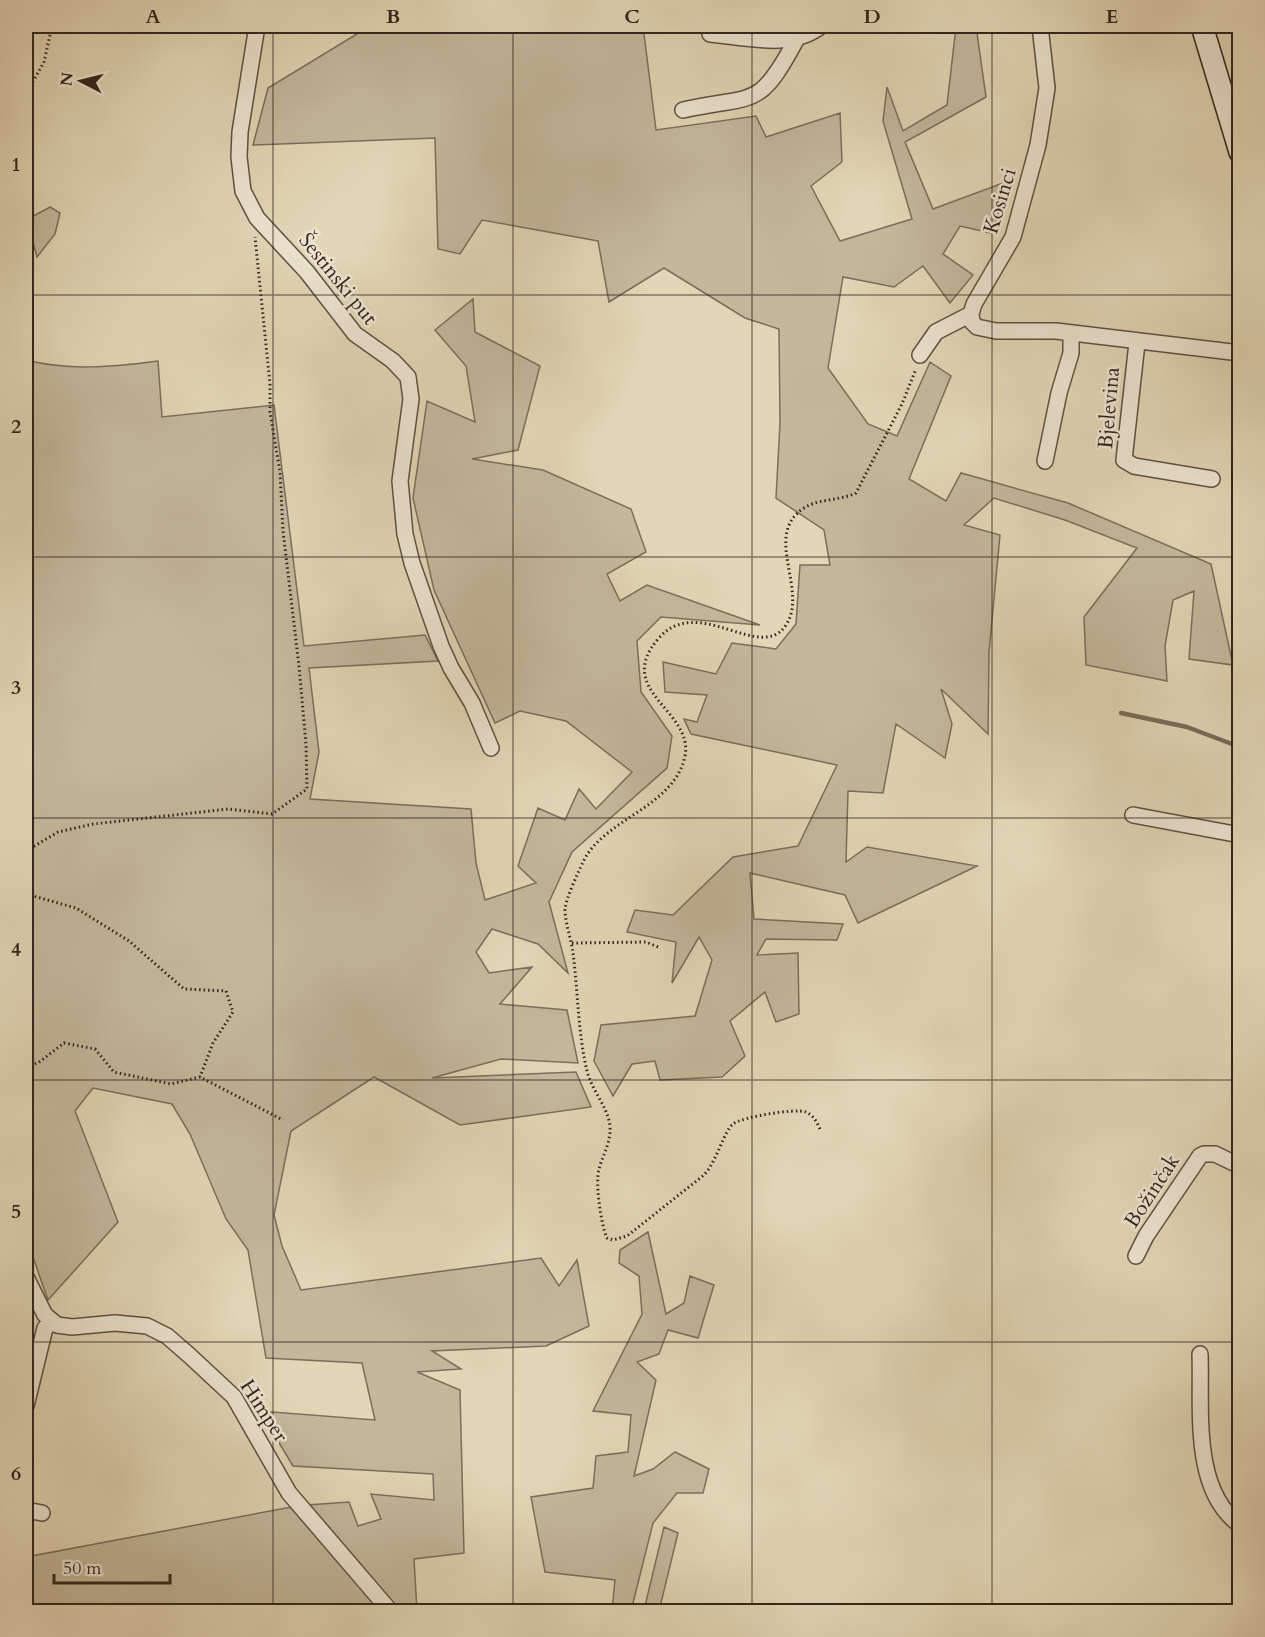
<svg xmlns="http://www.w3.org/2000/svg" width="1265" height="1637" font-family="Cardo,serif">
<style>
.green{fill:#c4b89c;stroke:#7a6e5d;stroke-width:1.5}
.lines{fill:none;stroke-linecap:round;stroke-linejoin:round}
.stream{stroke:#776b5a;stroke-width:4.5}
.street-casing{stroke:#5d5144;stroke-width:18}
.secondary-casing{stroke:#31251e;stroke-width:24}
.path{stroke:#31251e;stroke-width:3;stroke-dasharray:1.5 3;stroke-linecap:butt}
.street{stroke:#ece4d0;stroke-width:15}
.secondary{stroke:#ece4d0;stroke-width:21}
.grid{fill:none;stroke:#31251e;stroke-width:1.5;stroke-opacity:0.55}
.labels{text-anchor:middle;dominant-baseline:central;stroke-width:5;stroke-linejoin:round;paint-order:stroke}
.street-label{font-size:21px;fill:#31251e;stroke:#ece4d0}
.neatline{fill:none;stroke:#31251e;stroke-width:2}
.grid-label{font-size:20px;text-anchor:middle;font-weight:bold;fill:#31251e}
</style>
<rect width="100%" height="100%" fill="#e2d6b6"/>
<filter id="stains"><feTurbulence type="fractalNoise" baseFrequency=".00333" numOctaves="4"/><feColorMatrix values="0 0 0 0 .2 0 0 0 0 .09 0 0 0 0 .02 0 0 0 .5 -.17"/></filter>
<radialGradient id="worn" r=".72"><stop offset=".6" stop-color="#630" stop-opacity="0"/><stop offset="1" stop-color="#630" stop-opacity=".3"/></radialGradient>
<path class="green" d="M370 26H643L656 130 756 116 766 137 840 113 842 162 811 186 840 241 912 219 883 121 887 87 903 131 947 105 956 27 976 26 986 97 905 142 933 209 1011 180 991 233 960 226 943 254 973 275 950 303 923 266 894 287 843 277 828 368 868 424 897 436 930 362 951 376 909 479 946 501 961 473 1068 503 1211 564 1233 665 1189 659 1194 591 1173 600 1165 646 1167 681 1086 665 1084 617 1137 548 1065 520 994 498 964 525 1000 535 989 652 988 734 941 689 952 724 945 758 896 724 883 793 848 791 846 862 867 847 977 866 858 923 845 895 750 873 754 919 843 924 837 940 766 939 757 955 798 953 799 1014 776 1022 765 992 730 1021 745 1056 722 1077 660 1080 655 1061 632 1064 613 1096 594 1061 601 1025 695 1016 712 960 699 937 672 983 676 942 627 932 635 910 673 915 733 857 798 846 837 765 691 734 684 719 697 722 707 695 665 692 663 662 716 674 732 643 776 649 796 624 800 565H830L824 530 776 498 780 423 779 329 745 318 664 268 609 302 598 241 482 220 460 254 438 249 435 138 253 145 268 88Z
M50 207 60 213 55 234 37 257 31 235 26 234V220Z
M473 299 475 332 540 366 518 450 472 459 543 470 631 509 646 552 607 574 620 601 647 585 760 625 661 617 637 641 641 692 672 736 667 768 572 852 549 902 568 973 538 944 492 929 476 952 489 973 532 967 500 1004 567 1010 578 1063 501 1059 432 1078 576 1072 591 1107 460 1125 374 1077 291 1131 274 1215 282 1246 301 1290 541 1258 559 1286 577 1260 589 1326 546 1346 432 1351 461 1369 417 1372 460 1390 464 1553 414 1559 417 1611H398L308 1505 349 1502 358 1526 381 1519 371 1494 434 1500 433 1474 293 1466 260 1411 375 1420 362 1363 266 1358 248 1250 226 1219 190 1134 172 1104 93 1088 75 1111 118 1222 48 1300 26 1237V360C69 371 113 367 158 361L162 417 274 405 304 646 425 635 438 661 309 668 319 752 310 799 471 809 476 863 485 900 536 883 518 866 538 808 565 820 579 789 596 809 632 772 566 721 520 711 495 723 434 590 413 498 427 401 475 422 466 366 435 330Z
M648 1232 666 1314 684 1303 690 1276 714 1285 698 1338 668 1330 659 1354 637 1362 656 1380 634 1476 653 1469 675 1452 709 1469 703 1493H677L653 1523 631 1611H612L615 1580 545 1572 531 1497 593 1488 596 1456 628 1452 631 1415 593 1411 642 1314 639 1276 619 1263 620 1250Z
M26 1315 32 1321 31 1365 26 1382Z
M297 1506 381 1611H26V1516V1557Z
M664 1527 678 1533 659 1611H634L645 1606Z"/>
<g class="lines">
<path class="stream" d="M1121 713 1187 727 1240 747"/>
<g class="street-casing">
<path id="street" d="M257 26 240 132 239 157 243 191 257 218 307 272 355 334 393 361 408 377 411 399 400 481 405 534 412 563 441 646 451 668 472 703 491 748
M710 34C746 37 791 50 821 26
M683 110C755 94 758 111 796 40
M971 314 974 304 1013 237 1038 145 1047 88 1040 26
M971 314 972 322 977 327 996 331H1056L1240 353
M1137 343 1124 460 1134 466 1212 479
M920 355 936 332 971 314
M1045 461 1059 393 1071 353V333
M1133 815 1240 835
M1136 1256 1146 1236 1200 1156 1204 1154H1215L1240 1166
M26 1277 45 1315 57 1325 72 1327 115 1323 147 1326 167 1336 190 1356 234 1397 289 1493 391 1612
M1200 1354C1202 1407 1191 1490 1240 1525
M26 1406 45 1328 52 1322
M26 1510 42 1513"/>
</g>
<g class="secondary-casing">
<path id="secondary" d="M1202 26 1240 152"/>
</g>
<path class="path" d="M26 94 44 62 52 26
M26 851 58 832 93 824 228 809 272 814 307 789 306 744 299 666 283 531 280 472 270 412V384L255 237
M26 894 76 908 129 941 184 989 226 991 233 1012 213 1043 200 1077
M572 943 646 942 658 947
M26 1066 38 1063 64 1043 95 1049 114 1072 171 1084 200 1077 283 1120
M820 1129C817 1122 813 1115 806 1112 795 1108 742 1117 733 1124 724 1131 717 1161 704 1175L627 1236 613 1240 607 1238C601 1225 595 1183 599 1169 603 1154 611 1143 610 1126 608 1107 592 1091 587 1071 578 1034 578 991 573 953 571 938 565 923 565 909 566 898 578 873 583 862 604 818 674 808 685 756 694 710 612 691 659 638 698 593 761 664 786 625 809 590 762 535 804 508 820 498 839 501 856 493L902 404 916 369
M26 1608 127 1612"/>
<use href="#street" class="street"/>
<use href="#secondary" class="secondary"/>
</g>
<path class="grid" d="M273 26V1612M513 26V1612M752 26V1612M992 26V1612M26 295H1240M26 557H1240M26 818H1240M26 1080H1240M26 1342H1240"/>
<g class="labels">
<g class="street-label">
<text transform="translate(1000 201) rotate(-73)">Kosinci</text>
<text transform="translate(338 279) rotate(51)">Šestinski put</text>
<text transform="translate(1109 408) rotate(-85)">Bjelevina</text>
<text transform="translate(1152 1191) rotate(-57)">Božinčak</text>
<text transform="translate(264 1411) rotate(57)">Himper</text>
</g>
</g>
<rect width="1265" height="1637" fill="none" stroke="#e2d6b6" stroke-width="66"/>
<g transform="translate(81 81) rotate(277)" stroke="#ece4d0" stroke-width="4.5" paint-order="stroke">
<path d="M0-4.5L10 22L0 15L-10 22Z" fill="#31251e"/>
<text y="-9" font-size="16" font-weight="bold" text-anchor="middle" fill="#31251e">N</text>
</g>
<path d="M54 1574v9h116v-9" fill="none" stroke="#31251e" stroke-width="3"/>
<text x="63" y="1574" font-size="18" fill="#31251e" stroke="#ece4d0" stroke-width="4.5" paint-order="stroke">50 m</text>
<rect x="33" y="33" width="1199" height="1571" class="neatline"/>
<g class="grid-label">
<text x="153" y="23">A</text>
<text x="393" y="23">B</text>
<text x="632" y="23">C</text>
<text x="872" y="23">D</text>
<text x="1112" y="23">E</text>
<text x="16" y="171">1</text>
<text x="16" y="433">2</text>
<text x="16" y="694">3</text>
<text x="16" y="956">4</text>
<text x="16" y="1218">5</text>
<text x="16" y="1480">6</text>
</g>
<rect width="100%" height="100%" filter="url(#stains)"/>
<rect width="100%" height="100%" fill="url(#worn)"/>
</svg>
